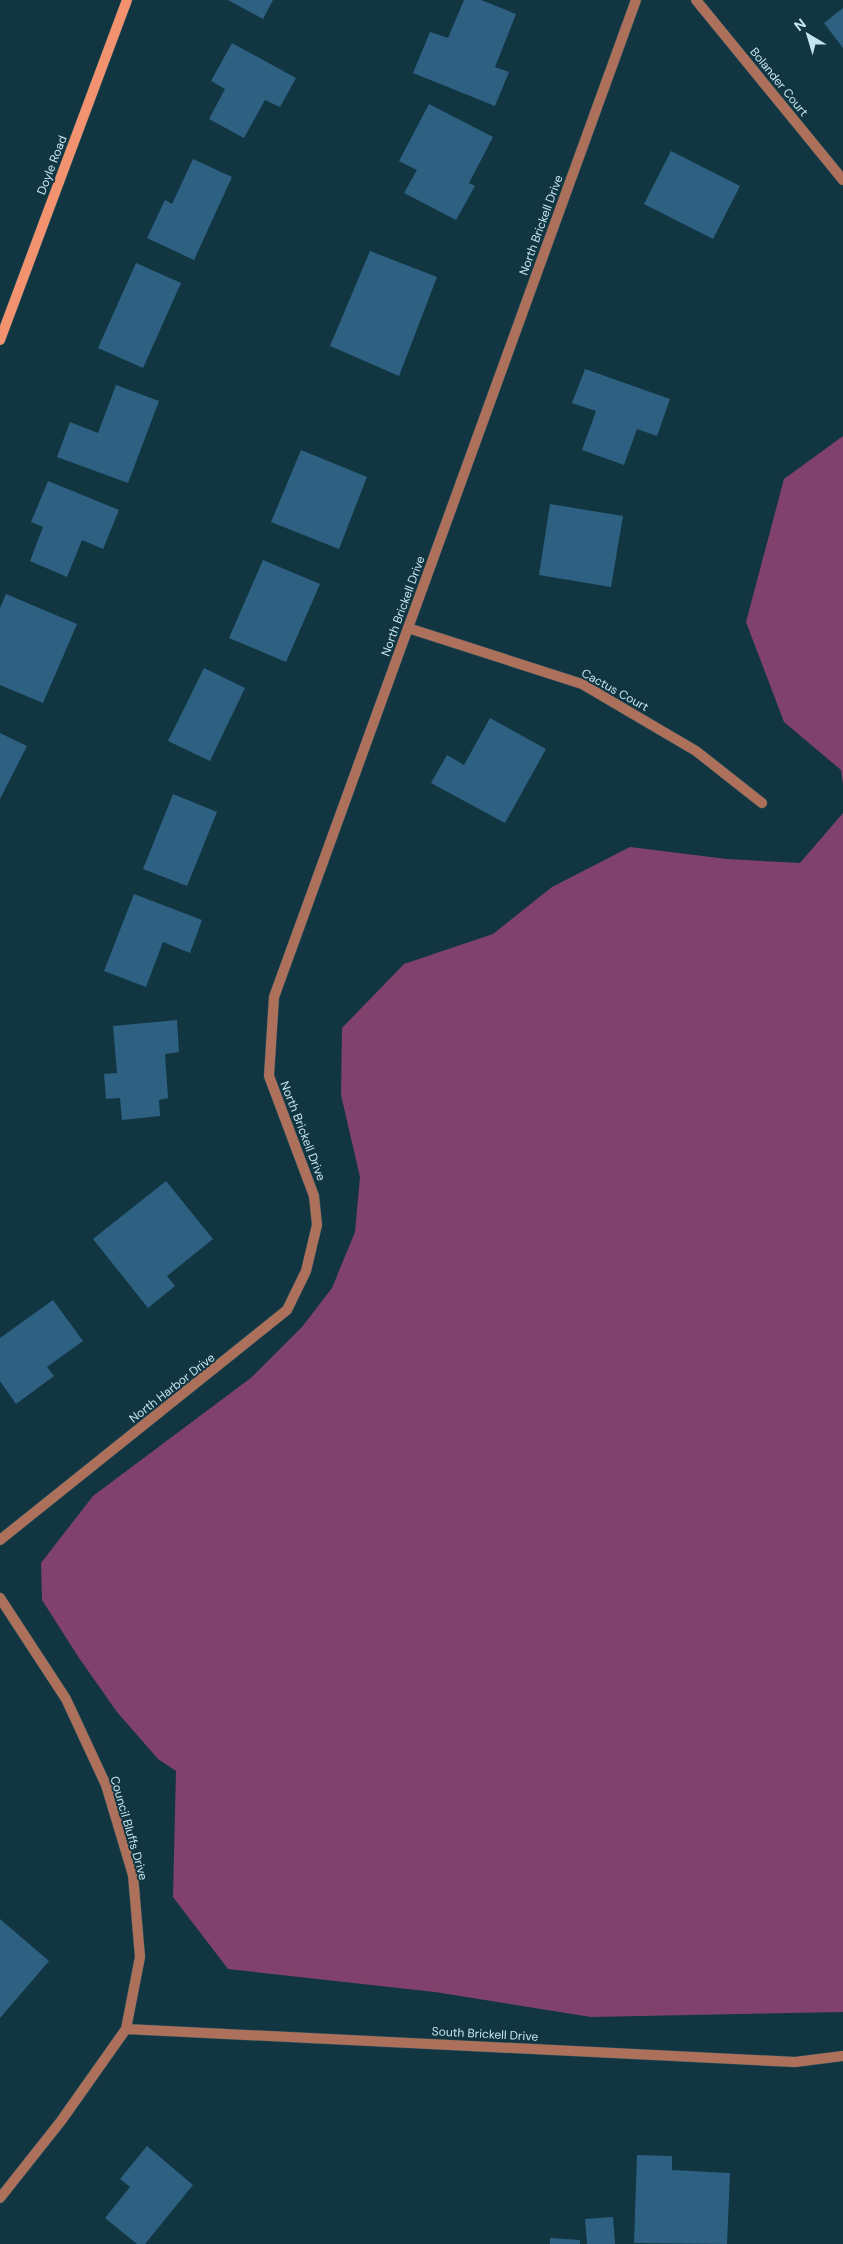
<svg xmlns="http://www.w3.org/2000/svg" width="843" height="2244" font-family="'DM Sans',sans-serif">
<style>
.green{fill:#80426c}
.building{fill:#2e6082}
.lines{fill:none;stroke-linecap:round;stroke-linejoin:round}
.minor-casing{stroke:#2e525d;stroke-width:11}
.secondary-casing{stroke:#2e525d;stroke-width:11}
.minor{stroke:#ad705b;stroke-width:10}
.secondary{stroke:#f3926f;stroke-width:10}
.labels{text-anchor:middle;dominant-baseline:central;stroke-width:4;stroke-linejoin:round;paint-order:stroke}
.street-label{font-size:12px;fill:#c4e5f0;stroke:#113641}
</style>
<rect width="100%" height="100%" fill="#113641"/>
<path class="green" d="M843 436V784L841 770 784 722 746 622 784 479Z
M843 813V2012L591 2017 435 1992 228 1969 173 1897 176 1771 158 1759 117 1712 79 1658 42 1600 41 1563 93 1496 252 1377 302 1327 332 1288 355 1232 360 1177 341 1095 342 1028 404 964 493 934 552 887 630 847 727 859 800 863Z"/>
<path class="building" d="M228 0H273L263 19Z
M464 0H481L516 14 495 67 509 72 495 106 413 73 430 32 448 38Z
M843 8V48L824 23Z
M232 43 296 78 280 107 265 100 244 138 209 119 225 89 211 81Z
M429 104 493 137 469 183 475 186 456 220 404 193 417 170 399 161Z
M671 151 740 186 713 239 644 204Z
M193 159 232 177 194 260 147 238 165 200 172 204Z
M370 251 437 277 399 376 330 346Z
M136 263 181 283 143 368 98 348Z
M585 369 670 399 657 436 637 429 624 465 582 450 596 411 572 403Z
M116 385 159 401 128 483 57 457 70 422 98 433Z
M301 450 367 477 339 549 271 522Z
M48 481 119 510 103 549 82 540 67 577 30 561 43 527 31 522Z
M550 504 623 516 611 587 539 575Z
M263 560 320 584 286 662 229 638Z
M6 594 77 624 43 703 0 685V608Z
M204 668 245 688 210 761 168 741Z
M490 718 546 749 505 823 431 783 447 755 464 765Z
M0 733 27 746 0 799Z
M173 794 217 812 187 886 143 869Z
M134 894 202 920 190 953 163 942 146 987 104 971Z
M177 1020 179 1052 165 1054 168 1098 159 1100 160 1116 122 1120 120 1098 106 1099 104 1074 117 1073 113 1026Z
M166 1181 213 1239 167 1276 175 1286 148 1308 93 1239Z
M53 1300 83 1341 47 1367 54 1376 16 1404 0 1381V1338Z
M0 1919 49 1961 0 2018Z
M147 2146 193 2185 145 2244H137L105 2218 130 2187 120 2179Z
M637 2155 672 2156V2170L730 2173 727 2244 634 2243Z
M613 2217 615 2244H587L585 2219Z
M550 2238 580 2240V2244H550Z"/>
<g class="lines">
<g class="minor-casing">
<path id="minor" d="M696 0 843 180
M408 628 582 684 696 751 762 803
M0 1540 287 1310 306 1271 317 1225 314 1196 269 1076 274 997 636 0
M0 1598 66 1699 106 1785 133 1875 140 1957 126 2029 61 2121 0 2198
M126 2029 795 2062 843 2056"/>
</g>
<g class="secondary-casing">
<path id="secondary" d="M0 340 127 0"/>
</g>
<use href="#minor" class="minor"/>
<use href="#secondary" class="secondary"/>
</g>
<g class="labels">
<g class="street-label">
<text transform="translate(779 82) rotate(51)">Bolander Court</text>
<text transform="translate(52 165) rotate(-69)">Doyle Road</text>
<text transform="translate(541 225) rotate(-70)">North Brickell Drive</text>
<text transform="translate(403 606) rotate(-70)">North Brickell Drive</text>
<text transform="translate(615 690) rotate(29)">Cactus Court</text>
<text transform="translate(303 1131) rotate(69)">North Brickell Drive</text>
<text transform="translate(172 1388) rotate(-38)">North Harbor Drive</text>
<text transform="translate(129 1828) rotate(74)">Council Bluffs Drive</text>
<text transform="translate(485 2034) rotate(3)">South Brickell Drive</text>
</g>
</g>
<g transform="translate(808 35) rotate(322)" stroke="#113641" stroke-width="4" paint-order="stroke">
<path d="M0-4L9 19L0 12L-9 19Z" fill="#c4e5f0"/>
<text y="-8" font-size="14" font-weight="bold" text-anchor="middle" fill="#c4e5f0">N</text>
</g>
</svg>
